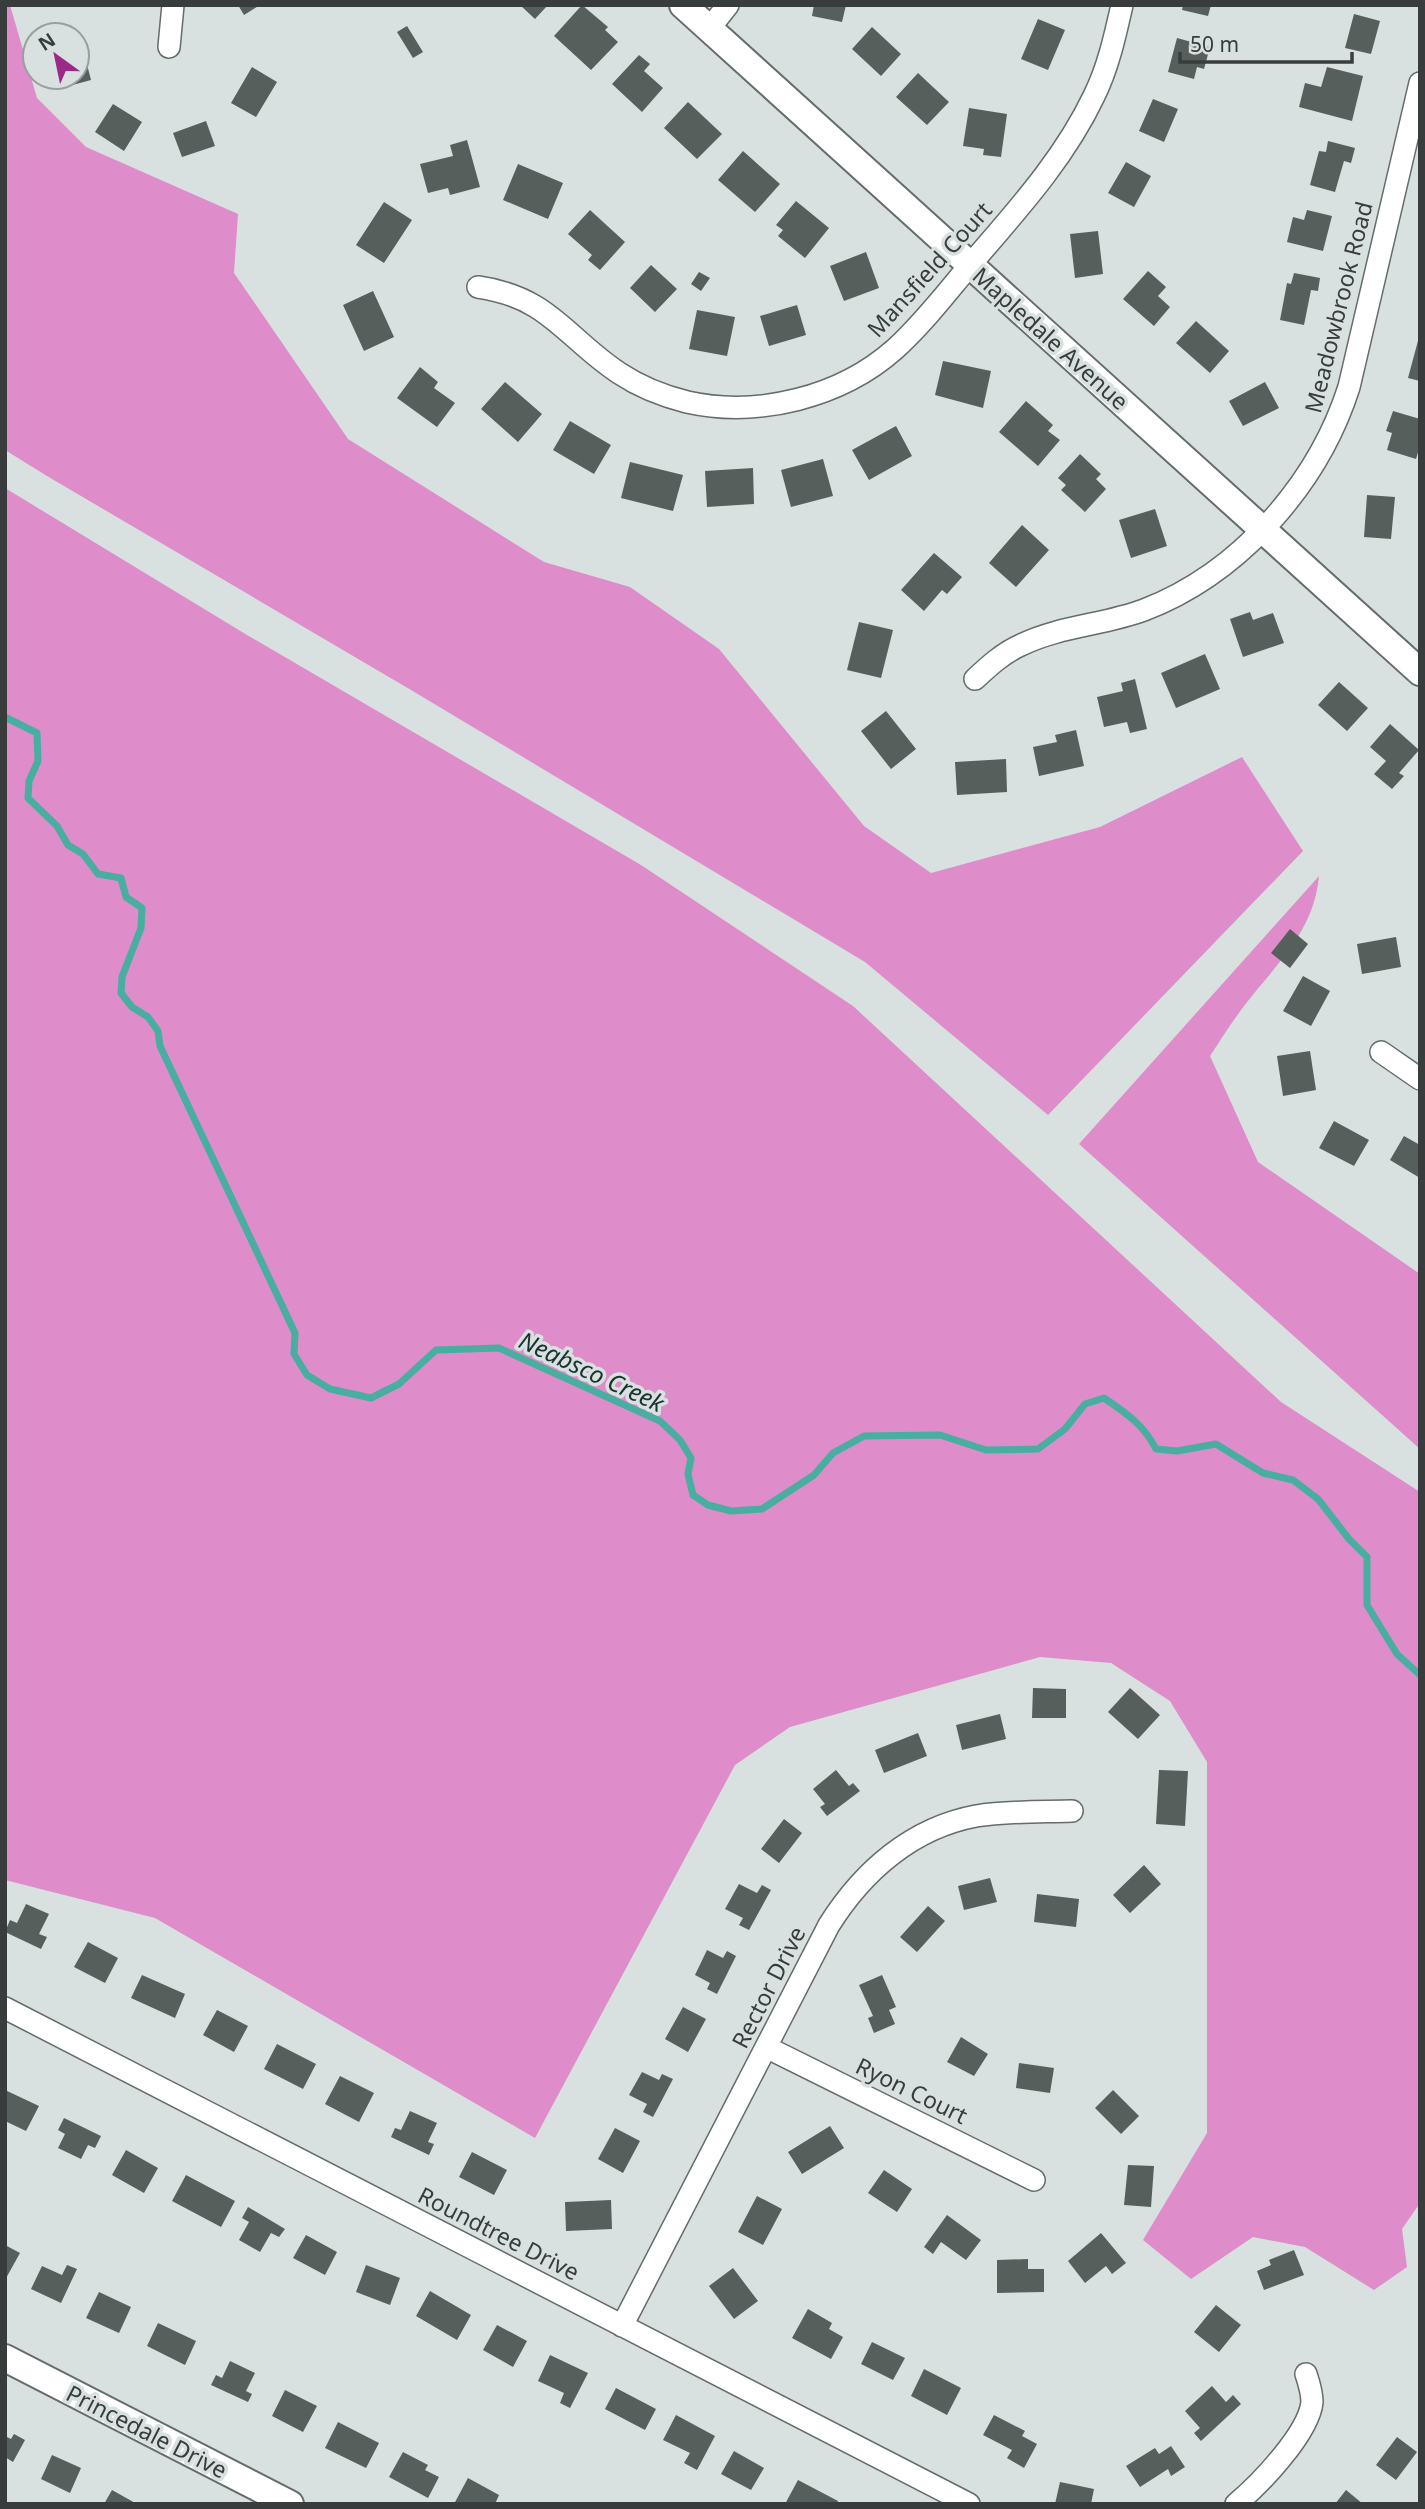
<svg xmlns="http://www.w3.org/2000/svg" width="1425" height="2509" font-family="'Noto Sans',sans-serif">
<style>
.forest{fill:#de8cca}
.lines{fill:none;stroke-linecap:round;stroke-linejoin:round}
.stream{stroke:#48aea0;stroke-width:7}
.building{fill:#575f5d}
.minor-casing{stroke:#656c6b;stroke-width:24}
.tertiary-casing{stroke:#656c6b;stroke-width:30}
.minor{stroke:#fff;stroke-width:21}
.tertiary{stroke:#fff;stroke-width:26}
.labels{text-anchor:middle;dominant-baseline:central;stroke-width:7;stroke-linejoin:round;paint-order:stroke}
.street-label{font-size:23px;fill:#393c3c;stroke:#d8e1df}
.water-label{font-size:24px;font-style:italic;fill:#1a322e;stroke:#d8e1df}
</style>
<rect width="100%" height="100%" fill="#d8e1df"/>
<path class="forest" d="M5 5H10L37 98 86 147 238 214 234 273 348 439 544 562 630 587 719 649 864 826 931 873 1100 827 1242 757 1303 851 1048 1115 865 962 411 690 47 476 5 450Z
M5 488 247 635 641 865 853 1006 1281 1402 1420 1492V2203L1402 2229 1407 2267 1374 2290 1305 2247 1253 2237 1191 2279 1143 2240 1207 2133V1762L1170 1701 1111 1663 1040 1657 790 1727 735 1765 535 2138 155 1918 5 1880Z
M1319 876C1314 932 1276 964 1244 1006 1232 1022 1221 1039 1210 1056L1258 1162 1420 1274V1449L1079 1144Z"/>
<g class="lines">
<path class="stream" d="M5 717 37 733 38 761 29 781 28 798 57 826 68 845 83 854 98 874 121 878 126 897 142 908 141 928 122 977 121 993 132 1007 148 1017 158 1031 160 1046 295 1333 294 1354 307 1375 330 1389 371 1398 399 1384 436 1350 499 1348 660 1421 680 1440 691 1458 688 1474 693 1495 708 1505 731 1511 762 1509 814 1475 833 1453 864 1436 940 1435 986 1450 1038 1449 1065 1429 1085 1404 1104 1398C1126 1413 1144 1425 1156 1449L1177 1451 1216 1444 1263 1473 1293 1480 1318 1499 1349 1539 1367 1557V1605L1397 1654 1420 1675"/>
</g>
<path class="building" d="M238 5H260L244 15Z
M520 5H548L535 19Z
M582 5 608 27 605 30 618 42 591 70 554 36Z
M814 5H846L842 22 812 16Z
M1183 5H1211L1208 16 1182 10Z
M1354 14 1380 21 1371 54 1345 48Z
M1038 19 1065 30 1048 70 1021 59Z
M407 26 423 52 413 58 397 32Z
M872 27 901 54 881 76 852 49Z
M1177 38 1210 47 1204 69 1197 67 1194 79 1168 72Z
M82 45 91 80 65 87 62 77H77V46Z
M639 55 650 64 644 71 663 88 642 112 612 84Z
M252 67 277 82 256 117 231 103Z
M1327 67 1363 76 1352 121 1299 107 1305 83 1321 87Z
M918 73 949 102 927 125 896 97Z
M1153 99 1178 109 1164 142 1139 131Z
M688 102 722 134 697 159 664 128Z
M113 104 142 122 124 151 95 132Z
M969 108 1007 114 1001 157 983 155 984 149 963 146Z
M206 121 215 146 182 157 173 133Z
M467 140 480 187 450 195 448 188 428 193 420 164 453 156 450 145Z
M1328 141 1355 148 1351 163 1344 161 1335 192 1310 185 1319 151 1326 152Z
M743 151 780 184 755 212 718 180Z
M1126 162 1151 176 1134 207 1108 193Z
M518 164 563 183 548 219 503 200Z
M796 201 829 228 805 258 778 236 783 230 776 225Z
M384 202 412 220 384 263 356 245Z
M590 210 625 242 600 270 588 260 592 255 568 234Z
M1307 210 1332 216 1323 251 1287 242 1293 217 1304 220Z
M1098 231 1103 274 1075 278 1070 234Z
M866 252 879 288 844 301 830 266Z
M651 265 677 289 655 312 630 288Z
M1148 271 1166 287 1158 296 1170 307 1154 326 1123 299Z
M699 272 710 278 701 291 691 284Z
M1294 273 1320 278 1318 291 1311 290 1304 325 1280 320 1287 283 1291 284Z
M373 291 394 337 364 351 343 305Z
M797 305 806 335 769 346 760 316Z
M697 310 735 317 727 356 689 349Z
M1196 321 1229 351 1210 373 1176 343Z
M1419 337H1420V381L1408 378Z
M943 361 991 371 983 408 935 395Z
M420 367 438 382 434 388 455 403 437 427 397 398Z
M505 382 542 414 518 442 481 409Z
M1265 382 1279 408 1243 426 1229 401Z
M1026 401 1053 425 1048 431 1060 440 1038 466 999 432Z
M1393 411 1420 419V446L1416 459 1387 450 1392 433 1386 431Z
M570 421 611 445 594 474 553 450Z
M896 426 912 456 869 480 852 450Z
M1080 454 1101 474 1096 479 1106 489 1085 512 1061 490 1066 485 1058 478Z
M823 459 833 496 791 507 781 470Z
M630 462 683 475 673 511 621 498Z
M753 468 754 504 707 507 705 471Z
M1367 495 1395 497 1391 539 1364 537Z
M1155 509 1167 546 1131 558 1119 520Z
M1022 525 1049 550 1016 587 989 563Z
M934 553 962 577 947 594 942 590 924 611 901 590Z
M1250 612 1253 620 1273 613 1284 643 1243 657 1230 619Z
M859 622 893 630 881 678 847 670Z
M1205 654 1220 689 1176 708 1161 673Z
M1135 679 1147 729 1130 733 1127 722 1104 727 1097 697 1123 691 1121 683Z
M1339 682 1368 708 1347 731 1318 705Z
M886 711 916 749 891 769 861 731Z
M1390 724 1419 750 1399 773 1404 776 1392 789 1374 774 1386 761 1370 747Z
M1076 730 1084 766 1039 776 1033 747 1057 742 1055 735Z
M1006 759 1007 792 957 795 955 762Z
M1290 929 1308 944 1290 968 1271 953Z
M1396 937 1401 967 1362 974 1357 944Z
M1303 976 1330 991 1311 1026 1283 1011Z
M1310 1051 1316 1090 1283 1096 1277 1056Z
M1334 1121 1369 1140 1354 1166 1319 1148Z
M1404 1136 1420 1145V1178L1390 1160Z
M1033 1688 1066 1689V1718H1032Z
M1130 1688 1160 1715 1138 1739 1108 1712Z
M1000 1714 1006 1739 962 1750 956 1725Z
M918 1733 927 1756 884 1773 875 1750Z
M836 1770 849 1786 853 1783 860 1791 827 1816 820 1807 825 1804 813 1789Z
M1159 1770 1188 1771 1185 1826 1156 1824Z
M784 1819 802 1833 779 1863 761 1849Z
M1144 1865 1161 1884 1130 1913 1113 1895Z
M990 1878 997 1902 964 1910 958 1886Z
M739 1884 757 1893 762 1885 771 1890 749 1930 739 1925 743 1918 725 1909Z
M1037 1894 1079 1899 1076 1927 1034 1922Z
M26 1904 49 1914 39 1934 47 1937 41 1949 5 1932 10 1920 17 1923Z
M928 1906 945 1921 917 1952 900 1937Z
M88 1942 118 1958 105 1983 74 1967Z
M707 1950 723 1958 727 1951 736 1956 717 1994 707 1989 710 1983 695 1975Z
M142 1975 185 1994 175 2018 131 1998Z
M882 1975 896 2007 889 2010 895 2024 874 2033 868 2018 873 2016 859 1985Z
M683 2007 706 2019 688 2052 665 2039Z
M217 2010 248 2026 234 2052 203 2035Z
M961 2037 988 2054 974 2076 947 2062Z
M277 2044 316 2064 303 2089 264 2069Z
M1019 2063 1054 2068 1050 2093 1016 2088Z
M642 2072 659 2080 662 2074 673 2079 653 2117 643 2112 647 2104 629 2095Z
M340 2076 374 2093 359 2122 325 2104Z
M5 2090 39 2106 26 2131 5 2121Z
M1113 2090 1139 2116 1121 2134 1095 2108Z
M410 2111 437 2123 428 2142 434 2144 429 2155 391 2137 395 2128 401 2130Z
M64 2118 101 2136 95 2148 88 2145 81 2159 58 2148 65 2134 58 2130Z
M830 2126 844 2148 802 2174 788 2152Z
M615 2128 640 2141 623 2173 598 2159Z
M126 2150 158 2168 144 2193 112 2175Z
M472 2152 507 2170 494 2195 459 2177Z
M1128 2165 1154 2166 1151 2207 1124 2205Z
M884 2170 912 2189 897 2212 868 2193Z
M186 2175 235 2201 221 2227 172 2201Z
M757 2196 782 2209 763 2245 738 2232Z
M611 2200 612 2229 566 2231 565 2202Z
M248 2207 285 2229 279 2237 271 2233 260 2252 239 2240 249 2222 242 2218Z
M947 2215 981 2240 966 2260 941 2242 933 2254 924 2247Z
M1101 2233 1126 2263 1112 2274 1106 2266 1085 2283 1068 2261Z
M306 2235 337 2252 325 2275 293 2258Z
M5 2245 20 2253 5 2280Z
M1294 2250 1304 2275 1264 2290 1257 2271 1271 2265 1269 2260Z
M1028 2259V2269H1044V2292L997 2293V2260Z
M67 2265 77 2269 61 2303 31 2289 42 2266 62 2275Z
M366 2265 400 2278 390 2305 356 2292Z
M733 2268 758 2301 734 2319 709 2286Z
M430 2291 471 2315 457 2340 416 2316Z
M99 2292 131 2307 119 2333 86 2318Z
M1216 2305 1241 2325 1219 2352 1194 2332Z
M808 2309 832 2323 829 2329 843 2337 831 2359 792 2338Z
M158 2323 196 2341 185 2365 147 2346Z
M497 2325 527 2341 513 2367 483 2350Z
M872 2342 905 2358 893 2380 861 2364Z
M550 2355 588 2373 570 2408 560 2403 564 2393 538 2381Z
M230 2361 255 2373 246 2391 252 2394 248 2402 211 2385 216 2375 222 2378Z
M924 2369 961 2388 947 2415 911 2396Z
M1212 2386 1226 2402 1233 2395 1241 2404 1201 2441 1194 2433 1200 2428 1185 2411Z
M616 2388 656 2409 645 2430 605 2409Z
M285 2390 317 2406 303 2432 272 2416Z
M676 2415 715 2436 697 2470 684 2463 690 2453 663 2440Z
M994 2415 1025 2431 1022 2436 1037 2444 1024 2468 1007 2458 1012 2450 983 2435Z
M338 2422 379 2443 366 2468 325 2448Z
M14 2434 25 2440 13 2462 5 2457V2436L11 2439Z
M1397 2437 1417 2452 1396 2480 1376 2465Z
M1171 2446 1185 2467 1171 2476 1168 2469 1140 2487 1126 2466 1155 2448 1159 2454Z
M734 2451 764 2468 751 2490 721 2474Z
M403 2452 428 2465 425 2470 439 2477 428 2498 389 2477Z
M52 2455 81 2468 70 2493 41 2479Z
M468 2478 499 2495 495 2504H454Z
M798 2480 838 2501 837 2504H785Z
M1060 2482 1094 2489 1091 2504H1055Z
M112 2490 137 2504H104Z
M1346 2490 1363 2504H1335Z"/>
<g class="lines">
<g class="minor-casing">
<path id="minor" d="M709 29 728 5
M169 47 173 5
M478 287C549 297 565 337 619 373 640 387 663 396 687 402 758 418 841 397 895 349 925 322 950 288 976 258 1020 207 1065 157 1094 96 1108 68 1115 36 1122 5
M975 679C989 666 1003 653 1021 645 1060 626 1104 625 1144 610 1240 573 1318 484 1349 387L1420 83
M1381 1052 1420 1079
M5 2008 969 2504
M766 2047 1034 2180
M622 2326 829 1925C863 1871 912 1828 976 1816 1008 1811 1040 1812 1072 1811
M1236 2504C1260 2484 1309 2433 1312 2402 1312 2392 1309 2383 1306 2374"/>
</g>
<g class="tertiary-casing">
<path id="tertiary" d="M683 5 1420 672
M5 2358 290 2504"/>
</g>
<use href="#minor" class="minor"/>
<use href="#tertiary" class="tertiary"/>
</g>
<g class="labels">
<g class="street-label">
<text transform="translate(929 269) rotate(-48)">Mansfield Court</text>
<text transform="translate(1338 307) rotate(-76)">Meadowbrook Road</text>
<text transform="translate(1051 338) rotate(42)">Mapledale Avenue</text>
<text transform="translate(768 1987) rotate(-63)">Rector Drive</text>
<text transform="translate(912 2090) rotate(26)">Ryon Court</text>
<text transform="translate(499 2233) rotate(27)">Roundtree Drive</text>
<text transform="translate(147 2431) rotate(27)">Princedale Drive</text>
</g>
<g class="water-label">
<text transform="translate(592 1371) rotate(25)">Neabsco Creek</text>
</g>
</g>
<rect width="1425" height="2509" fill="none" stroke="#393c3c" stroke-width="14"/>
<g transform="translate(56 56) rotate(327)"><circle r="33" fill="#d8e1df" stroke="#989f9e" stroke-width="2"/>
<path d="M0-5L12 26L0 18L-12 26Z" fill="#9b2986"/>
<text y="-10" font-size="19" font-weight="bold" text-anchor="middle" fill="#393c3c">N</text>
</g>
<path d="M1180 52v10h172v-10" fill="none" stroke="#393c3c" stroke-width="3.5"/>
<text x="1190" y="52" font-size="21" fill="#393c3c" stroke="#d8e1df" stroke-width="5" paint-order="stroke">50 m</text>
</svg>
